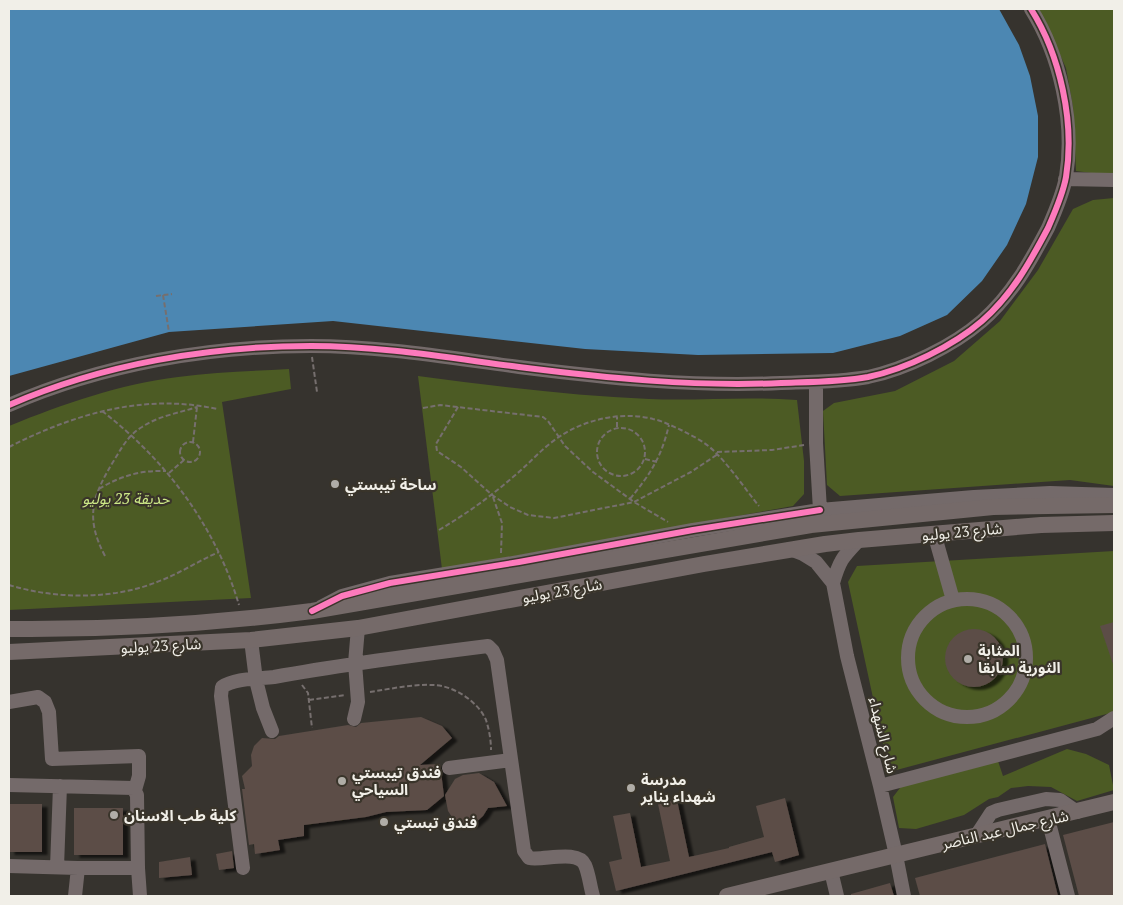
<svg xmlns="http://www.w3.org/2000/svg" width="1123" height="905" font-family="'PT Serif','Noto Sans Arabic',serif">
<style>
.green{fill:#4c5b24}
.water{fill:#4c87b2}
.building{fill:#5b4d47;filter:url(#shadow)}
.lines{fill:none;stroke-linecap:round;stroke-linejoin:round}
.path{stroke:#766f6e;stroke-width:2;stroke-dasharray:5 2.5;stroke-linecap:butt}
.minor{stroke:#746a6a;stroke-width:14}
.major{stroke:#756a69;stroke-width:16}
.cycleway-casing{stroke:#39342a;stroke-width:9}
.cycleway{stroke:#fd7abc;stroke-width:6}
.poi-dot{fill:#b0ada7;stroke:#39342a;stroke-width:2}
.labels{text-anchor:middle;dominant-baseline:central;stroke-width:4.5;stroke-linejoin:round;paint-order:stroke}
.poi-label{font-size:15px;font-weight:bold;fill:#f1efe8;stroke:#39342a;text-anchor:start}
.park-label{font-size:15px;font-style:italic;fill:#cde987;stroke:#39342a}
.street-label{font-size:15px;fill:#f1efe8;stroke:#39342a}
</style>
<defs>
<filter id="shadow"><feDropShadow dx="5.5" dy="3" stdDeviation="1" flood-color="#0009"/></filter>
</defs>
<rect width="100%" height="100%" fill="#36332e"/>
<path class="green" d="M1039 9H1114V176L1076 171 1073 107 1066 68Z
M1114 198V486L1070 480 840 496 827 485 823 411 834 403 895 391 954 361 1000 321 1038 270 1073 209 1093 200Z
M289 369 291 389 222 402 251 598 9 610V426C63 404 120 384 178 377 215 372 252 371 289 369Z
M418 376C494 386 572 396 649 399 698 401 747 396 797 400L804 461V494L793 506 442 569Z
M1114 551V712L889 772 848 582 857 566Z
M1067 749 1086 754 1109 765 1114 790 1077 801 1051 787 1028 786 1011 788 998 797 989 799 964 815 916 829 899 828 893 797 903 784 998 761 1003 776Z"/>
<path class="water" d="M9 9H999L1019 45 1030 76 1038 116V157L1026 204 1007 245 982 281 947 315 900 336 833 353 698 355 585 349 333 321 169 332 9 376Z"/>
<path class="building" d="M1114 622V664H1113L1100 626Z
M945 658a29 29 0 1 1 58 0a29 29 0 1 1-58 0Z
M421 717 442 726 452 738 420 765 440 764 444 796 427 810 386 812 366 817 304 825V836L278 840 280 850 255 854 254 844 249 845 242 789H245L242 776 252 766 251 755 254 746 262 738 275 739 279 736 348 725 356 727 361 723Z
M479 773 494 782 507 806 488 808 483 816 473 825 461 824 454 820 448 811 445 795 455 779 463 775Z
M785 798 799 855 775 862 772 852 616 891 609 862 622 859 613 816 630 813 641 867 670 861 658 804 677 800 689 857 729 848V847L764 837 756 806Z
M9 804H42V852H9Z
M74 808H123V855H74Z
M1114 822V896H1079L1063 835Z
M1045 844 1058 896H920L915 878Z
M232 851 234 868 219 870 216 854Z
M190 857 192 875 159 878V862Z
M890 883 894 896H851V894Z"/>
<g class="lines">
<path class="path" d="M163 295 169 332
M156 296 172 294
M312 357 317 392
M458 407 436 444 437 451 461 467 492 495 510 507 528 515 554 518 634 502 691 472 718 454
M423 408 440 405 543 417 548 421 565 446 593 472 634 502 668 522
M102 411C166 460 216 527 239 605
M617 427V417
M597 452a24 24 0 1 1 48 0a24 24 0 1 1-48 0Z
M180 452a10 10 0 1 1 20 0a10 10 0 1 1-20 0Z
M193 442 197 407
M9 447C74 414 144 393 217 409
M717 452 772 450 804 445
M645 459 657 462
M169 473 184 460
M99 489C120 476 141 470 166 471
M493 497 502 523 501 553
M630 499C651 473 661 458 669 425
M439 530C466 514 490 497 513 477 529 464 542 448 559 437 585 419 623 411 653 419 663 421 672 426 681 430 693 436 707 443 716 453 732 469 745 489 759 506
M105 556C85 518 92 497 113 462 121 449 128 435 142 427 158 416 179 413 197 407
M9 585C55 599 112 600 157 582 179 574 198 561 219 552
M302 685 308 693 312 728
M370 692C390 689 412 684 433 685 452 685 478 701 486 720 489 729 491 740 491 750
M309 700 346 695"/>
<path class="minor" d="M1065 179 1114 180
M816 382V443L820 510 974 497 1050 493 1114 495
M9 405C103 364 209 346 311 346 381 346 450 358 519 367 606 378 693 387 781 383 810 382 840 382 868 377 906 369 953 346 982 321 1012 295 1030 262 1048 228 1055 212 1063 194 1066 177 1075 122 1060 55 1031 9
M934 533 953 600
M790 549 803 554 816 562 833 583 847 656 880 786 896 855 904 896
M833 583C840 559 843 557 859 540
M908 658a59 59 0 1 1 118 0a59 59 0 1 1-118 0Z
M321 607 342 596 390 583 519 562 693 530 820 510
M251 640 256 680 263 708 272 731
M9 702 38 697 45 702 49 712 52 759 139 756V776L135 790
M354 719 358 702 355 663 358 628
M449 768 511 760
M9 785 133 788 137 795 138 868
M880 786 1097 729 1114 718
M1048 819 1068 896
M976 836 991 813 998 810 1046 799 1060 800 1077 812
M9 866 78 868H138L140 896
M57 867 60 786
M243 868 221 696 222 687C235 678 258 679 274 677 345 664 416 655 488 646L493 651 497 660 524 851 529 858C543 861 578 849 585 865 589 874 590 886 593 896
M831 871 837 896
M75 896 78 868"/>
<path class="major" d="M9 629C110 630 211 624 312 611L811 525 993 507 1114 505
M9 652 251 640 358 628 704 564 825 544 859 540 1041 525 1114 523
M727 896 1114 802"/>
<g class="cycleway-casing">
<path id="cycleway" d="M9 405C103 364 209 346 311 346 381 346 450 358 519 367 606 378 693 387 781 383 810 382 840 382 868 377 906 369 953 346 982 321 1012 295 1030 262 1048 228 1055 212 1063 194 1066 177 1075 122 1060 55 1031 9
M312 611 342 596 390 583 519 562 693 530 820 510"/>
</g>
<use href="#cycleway" class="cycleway"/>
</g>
<g class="poi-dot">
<circle cx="335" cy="484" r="5"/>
<circle cx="968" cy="659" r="5"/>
<circle cx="342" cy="781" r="5"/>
<circle cx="631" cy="788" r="5"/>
<circle cx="114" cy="815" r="5"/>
<circle cx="384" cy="822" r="5"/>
</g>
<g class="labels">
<g class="poi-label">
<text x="345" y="484">ساحة تيبستي</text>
<text x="978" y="650">المثابة<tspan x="978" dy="17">الثورية سابقا</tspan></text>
<text x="352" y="772">فندق تيبستي<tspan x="352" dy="17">السياحي</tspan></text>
<text x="641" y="779">مدرسة<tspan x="641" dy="17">شهداء يناير</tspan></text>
<text x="124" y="815">كلية طب الاسنان</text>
<text x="394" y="822">فندق تبستي</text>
</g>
<g class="park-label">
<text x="126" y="498">حديقة 23 يوليو</text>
</g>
<g class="street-label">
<text transform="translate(962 531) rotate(-5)">شارع 23 يوليو</text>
<text transform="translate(562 590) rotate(-10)">شارع 23 يوليو</text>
<text transform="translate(161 645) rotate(-3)">شارع 23 يوليو</text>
<text transform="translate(884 735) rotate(76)">شارع الشهداء</text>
<text transform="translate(1005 829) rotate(-13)">شارع جمال عبد الناصر</text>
</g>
</g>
<rect width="1123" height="905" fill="none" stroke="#f1efe8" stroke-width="20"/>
</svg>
